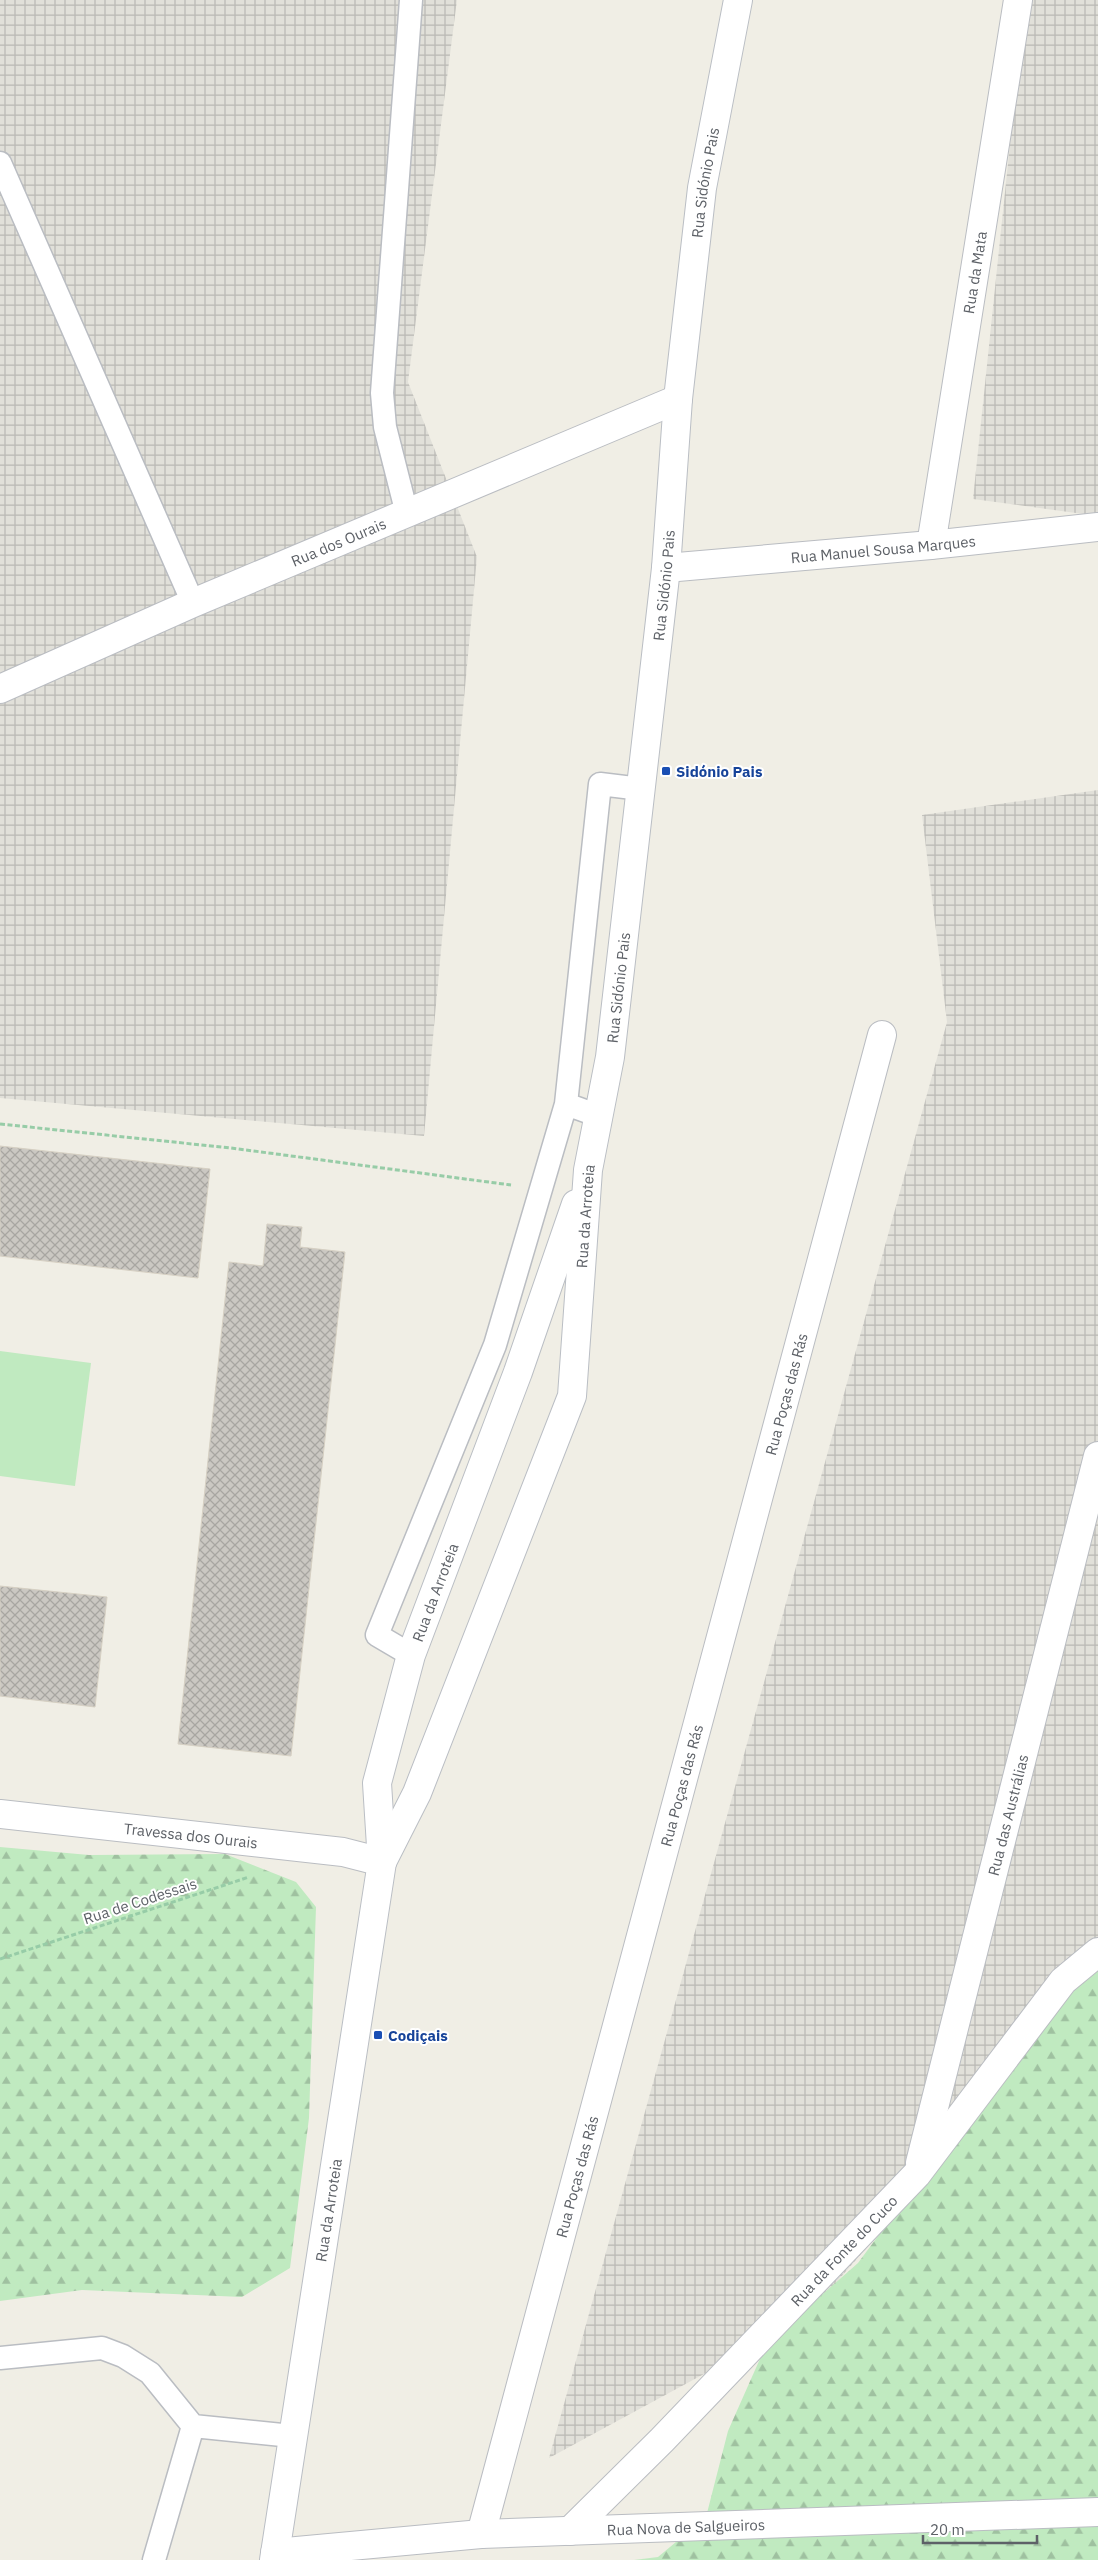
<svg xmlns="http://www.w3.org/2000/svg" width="1098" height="2560" font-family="'IBM Plex Sans',sans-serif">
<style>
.industrial{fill:url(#industrial-grid)}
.green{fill:#c0eac0}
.forest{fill:url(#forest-firs)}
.building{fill:url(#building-cross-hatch);stroke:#d6d0c3}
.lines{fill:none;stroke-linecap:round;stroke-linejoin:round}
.service-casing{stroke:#babdc2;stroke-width:25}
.minor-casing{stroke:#babdc2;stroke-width:30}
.secondary-casing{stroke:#babec4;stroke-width:30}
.path{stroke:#97cca7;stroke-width:3;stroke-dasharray:5 2.5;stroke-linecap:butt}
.service{stroke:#fff;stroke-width:22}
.minor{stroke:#fff;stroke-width:28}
.secondary{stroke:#fff;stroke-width:28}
.transit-dot{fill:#1a4fb4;stroke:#fff;stroke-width:2}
.labels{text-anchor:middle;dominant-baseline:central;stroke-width:4;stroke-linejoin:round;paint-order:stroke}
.street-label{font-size:15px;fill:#5d6167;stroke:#fff}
.transit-label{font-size:15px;font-weight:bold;fill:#164399;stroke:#fff;text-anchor:start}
</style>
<defs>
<pattern id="industrial-grid" width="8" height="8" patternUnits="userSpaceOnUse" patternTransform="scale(1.25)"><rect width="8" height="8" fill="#e1e0d9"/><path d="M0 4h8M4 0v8" fill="none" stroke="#bab9b4"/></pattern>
<pattern id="forest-firs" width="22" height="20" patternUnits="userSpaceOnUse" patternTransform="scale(1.25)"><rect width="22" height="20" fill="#c0eac0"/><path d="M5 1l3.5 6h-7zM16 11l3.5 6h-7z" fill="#9fc1a0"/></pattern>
<pattern id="building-cross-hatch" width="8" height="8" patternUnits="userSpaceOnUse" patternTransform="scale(1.25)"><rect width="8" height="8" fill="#cbc8c2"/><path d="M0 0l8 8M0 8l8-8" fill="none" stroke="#a8a6a1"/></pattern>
</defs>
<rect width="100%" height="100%" fill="#f0eee5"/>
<path class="industrial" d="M0 0H457L408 382 477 557 424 1136 0 1098Z
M1025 0H1098V516L973 499Z
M1098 790V1986L802 2321 549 2458 947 1022 922 815Z"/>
<path class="green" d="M0 1351 91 1363 75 1486 0 1476Z"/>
<path class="forest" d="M0 1847 89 1855 225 1854 296 1882 316 1907 309 2118 290 2268 242 2297 82 2290 0 2301Z
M1098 1965V2560H634L658 2557 706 2517 728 2431 767 2343 858 2263 1002 2069Z"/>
<path class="building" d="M0 1146 210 1169 198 1278 0 1256Z
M267 1224 302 1227 300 1247 345 1252 291 1756 178 1744 229 1262 263 1266Z
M0 1586 107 1597 95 1707 0 1696Z"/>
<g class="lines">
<g class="service-casing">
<path id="service" d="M0 163 193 603
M407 514 385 427 382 393 411 0
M599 1116 566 1104 600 784 641 789
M411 1655 377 1635 495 1345 566 1104
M0 2358 102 2348 123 2356 150 2373 193 2426 292 2436
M154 2560 193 2426"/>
</g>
<g class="minor-casing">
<g id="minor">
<path id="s1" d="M931 545 1018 0"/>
<path id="s2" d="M666 568 931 545 1098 527"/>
<path id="s3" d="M0 689 193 603 678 399"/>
<path id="s4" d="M0 1814 343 1852 382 1862"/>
<path id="s5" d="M920 2163 1098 1456"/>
<path id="s6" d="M570 2531 662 2440 917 2174 1063 1981 1098 1952"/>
<path id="s7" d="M481 2534 882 1035"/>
<path id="s8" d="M275 2553 481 2534 1098 2512"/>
</g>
</g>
<g class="secondary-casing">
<g id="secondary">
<path id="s9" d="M382 1862 417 1793 572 1396 588 1170 610 1057 666 568 678 399 702 188 738 0"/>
<path id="s10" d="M274 2560 382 1862 377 1783 411 1655 518 1372 576 1204"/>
</g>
</g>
<path class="path" d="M0 1124 231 1148 511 1185
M0 1959 249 1877"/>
<use href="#service" class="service"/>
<use href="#minor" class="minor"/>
<use href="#secondary" class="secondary"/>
</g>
<g class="transit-dot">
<rect x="661" y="766" width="10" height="10" rx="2.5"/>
<rect x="373" y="2030" width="10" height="10" rx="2.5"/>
</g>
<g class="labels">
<g class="street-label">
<text stroke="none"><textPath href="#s9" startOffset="1725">Rua Sidónio Pais</textPath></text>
<text stroke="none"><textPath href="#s1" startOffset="276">Rua da Mata</textPath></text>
<text stroke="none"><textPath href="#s3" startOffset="369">Rua dos Ourais</textPath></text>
<text stroke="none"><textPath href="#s2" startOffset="218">Rua Manuel Sousa Marques</textPath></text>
<text stroke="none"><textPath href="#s9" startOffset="1320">Rua Sidónio Pais</textPath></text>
<text stroke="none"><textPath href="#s9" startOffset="915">Rua Sidónio Pais</textPath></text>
<text stroke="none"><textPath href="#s9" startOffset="684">Rua da Arroteia</textPath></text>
<text stroke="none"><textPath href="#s7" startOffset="1180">Rua Poças das Rás</textPath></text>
<text stroke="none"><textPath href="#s10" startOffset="985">Rua da Arroteia</textPath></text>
<text stroke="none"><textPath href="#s7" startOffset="775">Rua Poças das Rás</textPath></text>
<text stroke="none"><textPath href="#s5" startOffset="359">Rua das Austrálias</textPath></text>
<text stroke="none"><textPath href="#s4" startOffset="192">Travessa dos Ourais</textPath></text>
<text transform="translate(140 1901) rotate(-18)">Rua de Codessais</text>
<text stroke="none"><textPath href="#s7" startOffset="370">Rua Poças das Rás</textPath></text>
<text stroke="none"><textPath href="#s10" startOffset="354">Rua da Arroteia</textPath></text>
<text stroke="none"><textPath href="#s6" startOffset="392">Rua da Fonte do Cuco</textPath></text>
<text stroke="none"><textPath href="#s8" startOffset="412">Rua Nova de Salgueiros</textPath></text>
</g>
<g class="transit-label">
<text x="676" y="771">Sidónio Pais</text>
<text x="388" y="2035">Codiçais</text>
</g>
</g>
<path d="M923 2535v8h114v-8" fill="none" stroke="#5d6167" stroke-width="2.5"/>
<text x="930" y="2535" font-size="15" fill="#5d6167" stroke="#ffffff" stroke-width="4" paint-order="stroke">20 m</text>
</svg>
